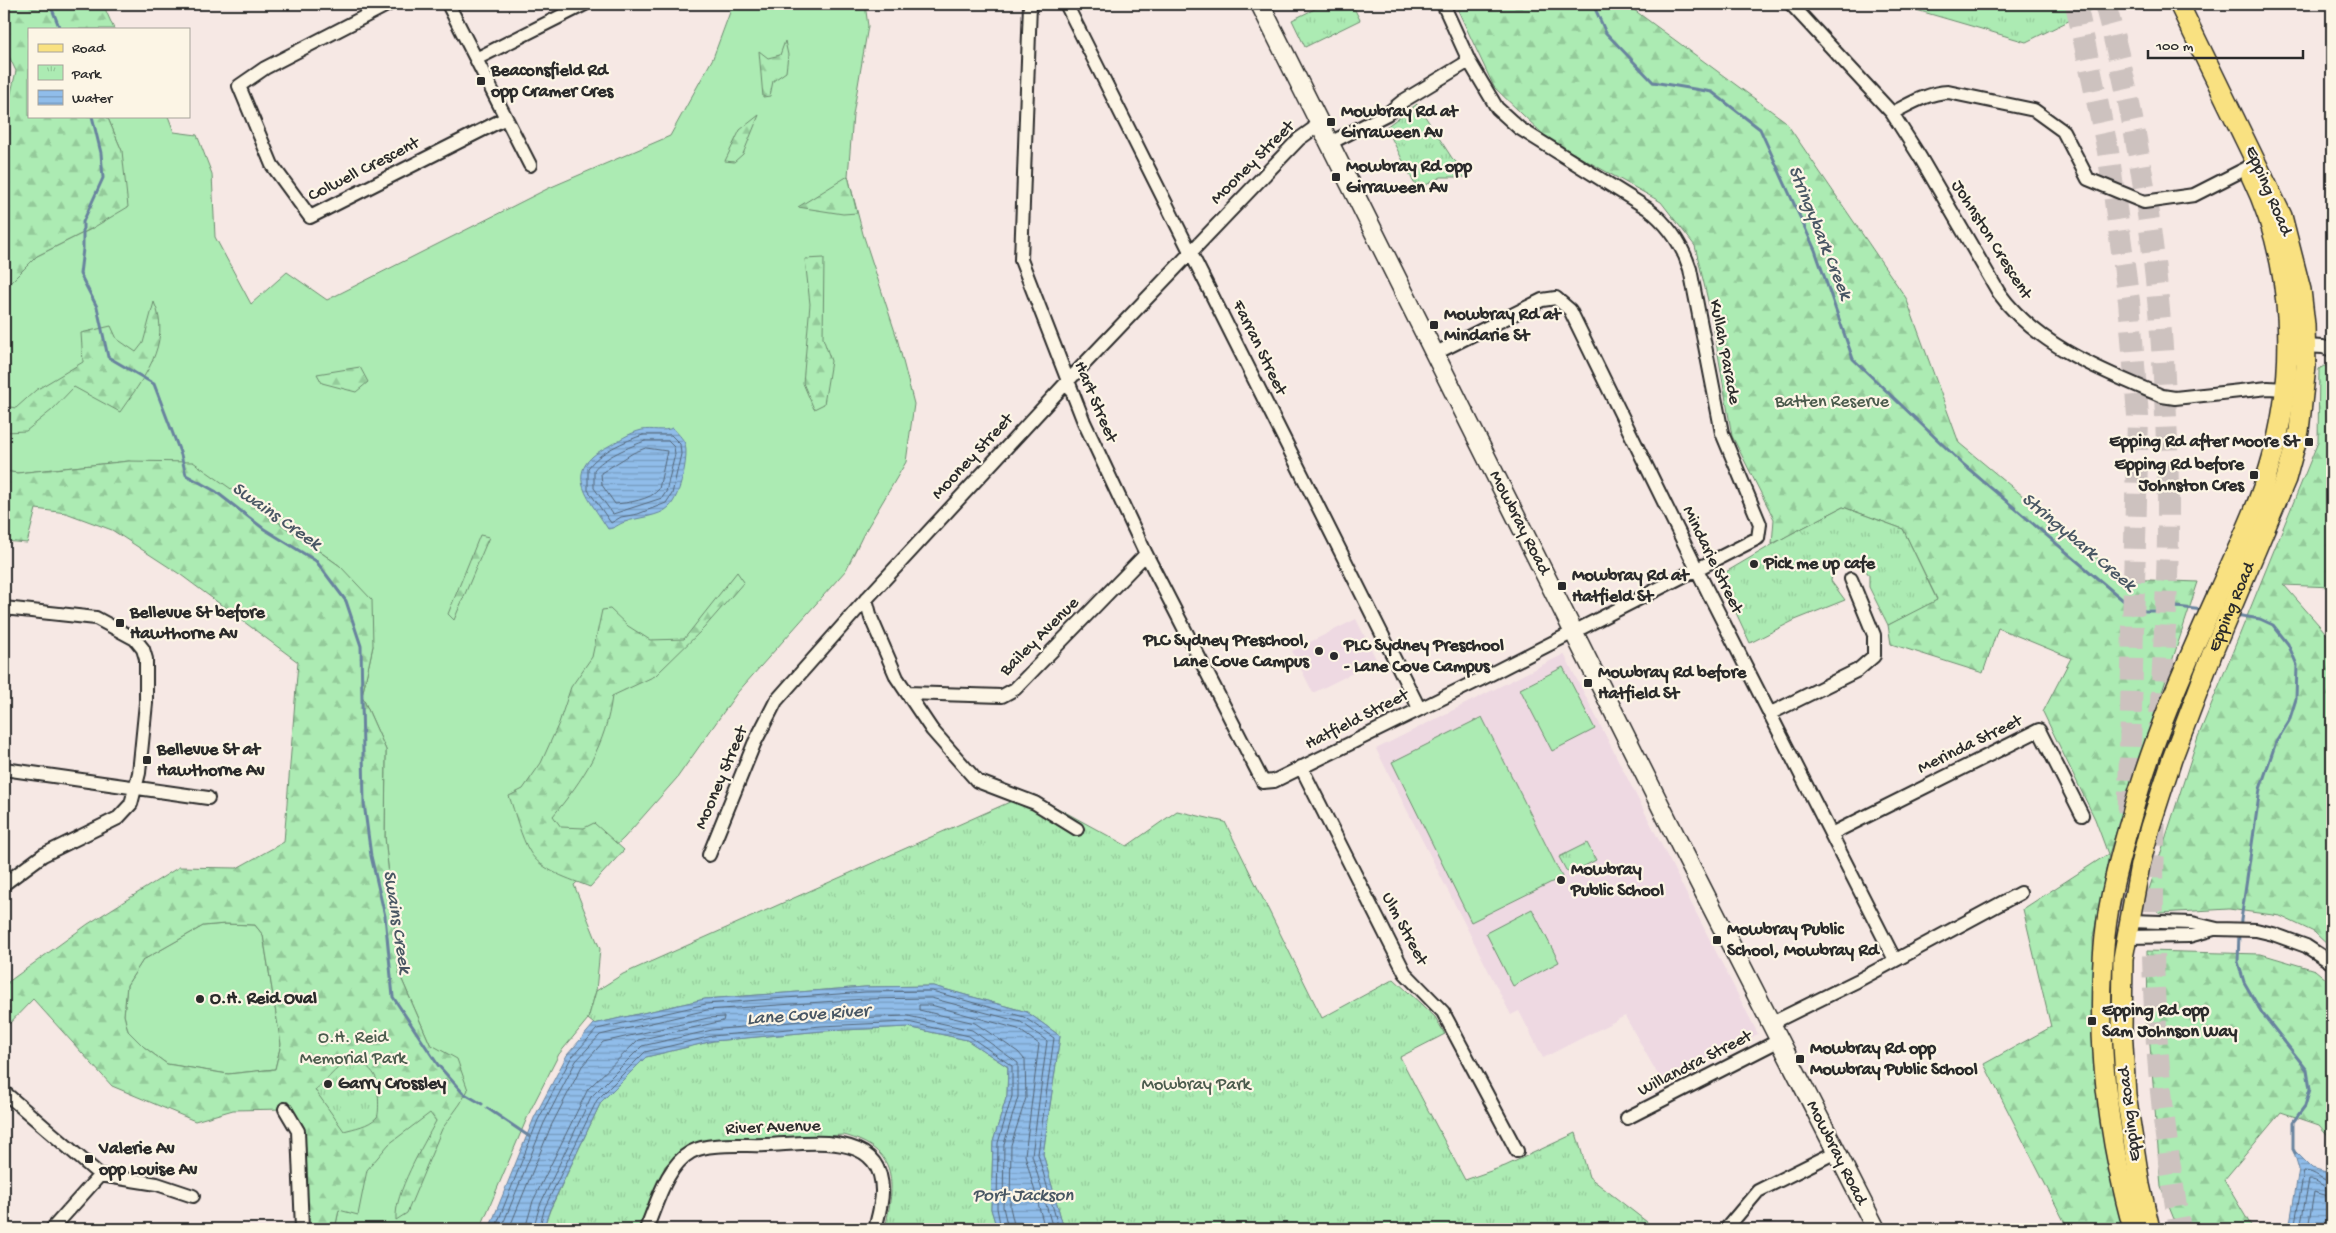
<svg xmlns="http://www.w3.org/2000/svg" width="2336" height="1233" font-family="'Gochi Hand',sans-serif">
<style>
.built{fill:#eed9e2}
.green{fill:#acebb3;stroke:#6c8b6f}
.forest{fill:url(#forest-firs);stroke:#6c8b6f;fill-rule:evenodd}
.park{fill:url(#park-tufts);stroke:#6c8b6f}
.water{fill:url(#water-rules);stroke:#68839e}
.lines{fill:none;stroke-linecap:round;stroke-linejoin:round}
.shore{stroke:#536577;stroke-width:1}
.stream{stroke:#68839e;stroke-width:3}
.highway-tunnel{stroke:#cdc2bf;stroke-width:22;stroke-dasharray:22 11;stroke-linecap:butt}
.street-casing{stroke:#2b2b2b;stroke-width:16}
.secondary-casing{stroke:#2b2b2b;stroke-width:21}
.primary-casing{stroke:#2b2b2b;stroke-width:22}
.street{stroke:#fcf5e5;stroke-width:12}
.secondary{stroke:#fcf5e5;stroke-width:18}
.primary{stroke:#f9e181;stroke-width:19}
.poi-dot{fill:#2b2b2b;stroke:#fcf5e5;stroke-width:2}
.labels{text-anchor:middle;dominant-baseline:central;stroke-width:4.5;stroke-linejoin:round;paint-order:stroke}
.poi-label{font-size:18px;font-weight:bold;fill:#2b2b2b;stroke:#fcf5e5;text-anchor:start}
.street-label{font-size:18px;fill:#2b2b2b;stroke:#fcf5e5}
.park-label{font-size:18px;fill:#4b5b4d;stroke:#fcf5e5}
.water-label{font-size:19px;font-style:italic;fill:#495764;stroke:#fcf5e5}
</style>
<defs>
<pattern id="forest-firs" width="22" height="20" patternUnits="userSpaceOnUse" patternTransform="scale(1.25)"><rect width="22" height="20" fill="#acebb3"/><path d="M5 1l3.5 6h-7zM16 11l3.5 6h-7z" fill="#94ca9a"/></pattern>
<pattern id="park-tufts" width="24" height="20" patternUnits="userSpaceOnUse" patternTransform="scale(1.25)"><rect width="24" height="20" fill="#acebb3"/><path d="M3 7l-1-3M5 7V3M7 7l1-3M15 17l-1-3M17 17v-4M19 17l1-3" fill="none" stroke="#94ca9a"/></pattern>
<pattern id="water-rules" width="6" height="5" patternUnits="userSpaceOnUse" patternTransform="scale(1.25)"><rect width="6" height="5" fill="#90bdea"/><path d="M0 2.5h6" fill="none" stroke="#769abe"/></pattern>
</defs>
<rect width="100%" height="100%" fill="#f6e8e4"/>
<filter id="ink" filterUnits="userSpaceOnUse"><feTurbulence type="fractalNoise" baseFrequency=".02" numOctaves="2"/><feDisplacementMap in="SourceGraphic" scale="10" xChannelSelector="R" yChannelSelector="G"/><feConvolveMatrix kernelMatrix="1 2 1 2 8 2 1 2 1" color-interpolation-filters="sRGB"/></filter>
<g filter="url(#ink)">
<path class="built" d="M1356 619 1377 661 1313 693 1292 651Z
M1564 654 1758 1034 1662 1082 1625 1016 1543 1058 1519 1011 1511 1015 1376 749Z"/>
<path class="green" d="M733 4H865L868 26 853 115 848 176 863 234 897 338 914 404 906 462 863 535 846 570 737 693 677 778 624 838 574 885 600 949 596 991 588 1019 559 1054 530 1111 480 1229H335L339 1210 430 1044 399 973 385 837 386 750 362 696 373 646 340 566 235 491 129 461 17 473 4 471V289L37 256 91 229 122 151 107 116H168L174 132 197 135 212 174 215 237 251 304 287 272 327 300 549 188 670 136 713 58Z
M1563 667 1595 729 1552 751 1520 689Z
M1482 717 1562 877 1471 922 1392 762Z
M1532 909 1559 962 1513 986 1486 933Z
M225 924 255 925 263 935 281 1044 275 1069 228 1074 167 1064 144 1047 128 1031 124 1015 127 985 143 960 203 926Z"/>
<path class="forest" d="M4 4H103L114 29H29V116H107L122 151 128 207 91 229 37 256 4 289V124L16 71 4 46Z
M1455 4H1626L1785 121 1906 298 1959 443 2123 579 2198 582 2109 854 2093 938 2096 1081 2115 1193 2125 1229H2068L1984 1064 2051 1027 2023 909 2108 854 2095 819 2043 712 2071 658 1998 628 1983 673 1891 644 1888 625 1937 599 1903 529 1843 507 1772 544 1774 519 1732 436 1711 313 1695 246 1661 202 1549 140 1494 87Z
M785 41 788 55 786 72 773 81 770 96 763 97 759 51 768 58 780 55Z
M759 115 743 154 734 162 725 161 740 130Z
M848 176 857 213 843 214 798 207Z
M824 258 823 338 831 361 824 404 814 409 803 383 810 304 805 259Z
M154 302C173 344 142 380 120 412L74 387 52 410 26 431 4 432V406L16 408 36 390 83 362 81 333 111 326 117 339 136 352 143 343Z
M2324 366H2330L2332 370V587L2284 585 2332 640V949L2314 932 2280 916 2229 909 2160 913 2145 902 2198 737 2318 442 2319 369Z
M360 367 368 382 356 392 322 383 317 374Z
M129 461 193 462 340 566 372 600 373 646 362 696 386 750 385 837 399 973 430 1044 457 1059 468 1090 460 1104 442 1129 407 1213 396 1220C394 1193 423 1146 436 1121L430 1113 389 1144 367 1170 358 1215 339 1210 335 1229H302L300 1163 285 1109 233 1110 195 1121 112 1086 33 999 4 1029V985L88 924 179 867 237 868 284 842 298 662 181 575 112 530 66 513 36 509 27 543 4 541V471L17 473ZM225 924 255 925 263 935 281 1044 275 1069 228 1074 167 1064 144 1047 128 1031 124 1015 127 985 143 960 203 926Z
M480 535 489 537 454 620 448 614Z
M737 572 744 582 704 628 655 676 612 696C606 745 584 778 553 816L561 827 584 828 594 823 624 850 590 887C570 879 541 871 530 852 521 838 515 812 509 796L523 789 541 763 559 723 571 687 592 657 602 610 610 609 628 626 650 640 684 639Z
M2147 951 2261 954 2315 970 2332 984V1140L2319 1125 2281 1112 2224 1180 2253 1229H2178L2161 1187 2148 1019Z"/>
<path class="park" d="M1325 4H1352L1360 20 1305 47 1292 20Z
M1909 4H2103L2026 42 1913 9Z
M1417 104 1452 158 1471 177H1441L1422 187 1414 183 1386 127Z
M1843 507 1903 529 1937 600 1888 625 1869 587V575L1861 564 1852 562 1843 563 1832 573 1831 581 1845 600 1795 620 1750 643 1719 576 1787 536Z
M1030 793 1127 846 1177 811 1225 822 1322 1018 1394 979 1435 1017 1445 1034 1400 1057 1465 1180 1505 1166 1576 1133 1589 1177 1656 1229H1064L1043 1154 1060 1036 1027 1012 933 986 865 987 705 999 594 1024 588 1019 596 991 623 974Z
M1587 843 1596 860 1571 873 1566 870 1559 857Z
M908 1027 967 1040 1008 1067 1007 1095 993 1142 991 1209 997 1229H885C895 1182 899 1150 844 1135L700 1142 665 1166 639 1229H543L550 1210 601 1102 646 1057 713 1041 822 1031Z
M356 1058C363 1063 373 1070 376 1078 378 1083 380 1113 377 1117 369 1126 354 1128 344 1131L315 1090C331 1077 337 1064 356 1058Z"/>
<path class="water" d="M673 428C677 433 683 438 685 444 689 457 680 497 669 507 659 517 638 517 625 522 618 524 616 528 608 529 588 497 561 471 607 447 618 441 629 433 642 430 652 428 663 432 673 428Z
M933 986 1027 1012 1060 1036 1043 1154 1064 1229H997L991 1209 993 1142 1007 1095 1008 1067 967 1040 908 1027 822 1031 713 1041 646 1057 601 1102 550 1209 543 1229H489L534 1118 567 1055 594 1024 705 999 865 987Z
M2293 1149 2312 1168 2326 1172 2332 1180V1229H2289L2299 1169Z"/>
<g class="lines">
<path class="shore" d="M643 435H671L680 444 681 454 672 494 666 503 638 514 621 517 611 523 588 490V468C599 452 625 441 643 435Z
M645 441H668L674 447 675 454 666 492 662 498 613 514 594 488V470C602 458 631 446 645 441Z
M646 448 667 451 659 489C651 500 627 503 615 504L602 485 601 473 633 453Z
M495 1229 538 1120 571 1058 597 1029 706 1004 865 992 932 991 1024 1017 1054 1038 1038 1154 1059 1229
M501 1229 544 1123 576 1061 600 1035 707 1010 865 999 931 998 1021 1022 1047 1041 1032 1155 1053 1229
M509 1229 551 1126 582 1066 603 1042 708 1018 724 1017 723 1021 638 1040 588 1089 533 1201 525 1229
M533 1229 540 1205 591 1097 642 1046 712 1030 821 1019 908 1016 972 1030 1018 1063V1097L1004 1144 1003 1207 1008 1229
M539 1229 545 1207 597 1100 645 1052 712 1036 821 1026 908 1022 969 1036 1012 1066V1096L998 1143 997 1208 1001 1229
M1015 1229 1010 1207 1011 1145 1026 1098 1025 1060 1018 1052 975 1023 919 1010V1005H931L1018 1029 1039 1044 1025 1155 1045 1229
M2294 1229 2304 1171C2315 1171 2323 1181 2332 1183
M2300 1229 2309 1180C2319 1179 2323 1189 2332 1189
M2308 1229 2314 1192 2332 1197"/>
<path class="stream" d="M50 4 60 29
M1593 4 1606 33 1653 82 1712 92 1760 129 1815 250 1853 359 1964 465 2124 601 2145 611H2160L2177 607 2203 610
M92 116 101 153 103 178 83 222V249L80 274 97 307 108 357 154 384 181 455 186 475 215 491 264 529 316 561 346 601 361 646 364 803 371 856 385 916 393 997 438 1065 463 1093 482 1104
M2236 615 2260 619 2273 625 2288 644 2297 665 2296 699 2289 721 2276 742 2260 789 2240 927
M2239 933 2238 962 2244 982 2262 1013 2307 1070 2310 1089 2305 1106 2293 1122V1149L2295 1153
M487 1108 530 1137"/>
<path class="highway-tunnel" d="M2076 4 2108 151 2129 301 2138 416 2126 922
M2105 4C2152 173 2169 357 2168 531 2167 651 2154 770 2153 890 2151 1003 2160 1118 2180 1229"/>
<g class="street-casing">
<path id="street" d="M389 4 265 68 239 86 272 165 310 217 506 118
M448 4 530 165
M1030 4 1021 260 1084 422 1146 554 1263 782 1274 781 1481 679 1758 538 1760 524 1722 433 1690 269C1682 244 1668 224 1647 208L1519 128 1497 108 1469 61 1443 4
M1066 4 1419 708
M1791 4 1892 113 1920 157 1999 293C2037 346 2103 371 2162 396L2175 398 2268 388 2285 389
M476 59 585 4
M1892 113C1910 104 1927 93 1948 92L2034 110 2063 131 2088 179 2144 202 2194 195 2247 168
M1330 143 1387 114 1403 101 1469 61
M2305 346 2323 347 2332 350
M1434 354 1542 300 1556 298 1570 310 1709 594 1895 960
M866 599 871 618 897 678 932 730 977 781 1035 803 1077 829
M4 608 96 618 135 639 143 649 146 659V703L139 773 131 804 118 818 43 855 4 884
M907 693 1002 696 1015 689 1146 554
M1771 713 1858 670 1874 656V635L1851 579
M1301 767 1405 973 1443 1012 1517 1151
M4 769 208 798
M1831 834 2039 730 2082 815
M709 855 754 744 776 701 860 606 1067 382 1299 139 1320 124
M2130 921 2192 923 2217 929 2256 930 2273 934 2306 946 2332 963
M2127 937 2189 936 2214 929
M1770 1024 1857 981 2020 893
M4 1092 100 1175 157 1184 193 1196
M285 1109 298 1131 302 1229
M1627 1118 1778 1041
M52 1229 100 1175
M646 1229C657 1204 666 1166 691 1152 708 1142 746 1146 766 1145 807 1144 883 1129 882 1192 882 1204 878 1217 875 1229
M1726 1229 1758 1191 1836 1152"/>
</g>
<g class="secondary-casing">
<path id="secondary" d="M1260 4 1683 851 1876 1229"/>
</g>
<g class="primary-casing">
<g id="primary">
<path d="M2133 1229C2107 1133 2095 1035 2105 936 2109 896 2120 856 2131 818 2153 735 2190 655 2225 577 2241 541 2259 504 2270 465 2298 372 2294 264 2251 176"/>
<path id="s1" d="M2150 1229 2140 1185 2126 1095 2122 1028 2123 958 2140 865 2150 827 2172 759 2212 654 2286 479 2299 431 2306 366 2305 325 2301 290 2282 216 2179 4"/>
</g>
</g>
<use href="#street" class="street"/>
<use href="#secondary" class="secondary"/>
<use href="#primary" class="primary"/>
</g>
</g>
<g class="poi-dot">
<rect x="476" y="76" width="10" height="10" rx="2.5"/>
<rect x="1326" y="117" width="10" height="10" rx="2.5"/>
<rect x="1331" y="172" width="10" height="10" rx="2.5"/>
<rect x="1429" y="320" width="10" height="10" rx="2.5"/>
<rect x="2304" y="437" width="10" height="10" rx="2.5"/>
<rect x="2249" y="470" width="10" height="10" rx="2.5"/>
<circle cx="1754" cy="564" r="5"/>
<rect x="1557" y="581" width="10" height="10" rx="2.5"/>
<rect x="115" y="618" width="10" height="10" rx="2.5"/>
<circle cx="1319" cy="651" r="5"/>
<circle cx="1334" cy="656" r="5"/>
<rect x="1583" y="678" width="10" height="10" rx="2.5"/>
<rect x="142" y="755" width="10" height="10" rx="2.5"/>
<circle cx="1561" cy="880" r="5"/>
<rect x="1712" y="935" width="10" height="10" rx="2.5"/>
<circle cx="200" cy="999" r="5"/>
<rect x="2087" y="1016" width="10" height="10" rx="2.5"/>
<rect x="1795" y="1054" width="10" height="10" rx="2.5"/>
<circle cx="328" cy="1084" r="5"/>
<rect x="84" y="1154" width="10" height="10" rx="2.5"/>
</g>
<g class="labels">
<g class="poi-label">
<text x="491" y="71">Beaconsfield Rd<tspan x="491" dy="21">opp Cramer Cres</tspan></text>
<text x="1341" y="112">Mowbray Rd at<tspan x="1341" dy="21">Girraween Av</tspan></text>
<text x="1346" y="167">Mowbray Rd opp<tspan x="1346" dy="21">Girraween Av</tspan></text>
<text x="1444" y="315">Mowbray Rd at<tspan x="1444" dy="21">Mindarie St</tspan></text>
<text x="2299" y="442" text-anchor="end">Epping Rd after Moore St</text>
<text x="2244" y="465" text-anchor="end">Epping Rd before<tspan x="2244" dy="21">Johnston Cres</tspan></text>
<text x="1764" y="564">Pick me up cafe</text>
<text x="1572" y="576">Mowbray Rd at<tspan x="1572" dy="21">Hatfield St</tspan></text>
<text x="130" y="613">Bellevue St before<tspan x="130" dy="21">Hawthorne Av</tspan></text>
<text x="1309" y="641" text-anchor="end">PLC Sydney Preschool,<tspan x="1309" dy="21">Lane Cove Campus</tspan></text>
<text x="1344" y="646">PLC Sydney Preschool<tspan x="1344" dy="21">- Lane Cove Campus</tspan></text>
<text x="1598" y="673">Mowbray Rd before<tspan x="1598" dy="21">Hatfield St</tspan></text>
<text x="157" y="750">Bellevue St at<tspan x="157" dy="21">Hawthorne Av</tspan></text>
<text x="1571" y="870">Mowbray<tspan x="1571" dy="21">Public School</tspan></text>
<text x="1727" y="930">Mowbray Public<tspan x="1727" dy="21">School, Mowbray Rd</tspan></text>
<text x="210" y="999">O.H. Reid Oval</text>
<text x="2102" y="1011">Epping Rd opp<tspan x="2102" dy="21">Sam Johnson Way</tspan></text>
<text x="1810" y="1049">Mowbray Rd opp<tspan x="1810" dy="21">Mowbray Public School</tspan></text>
<text x="338" y="1084">Garry Crossley</text>
<text x="99" y="1149">Valerie Av<tspan x="99" dy="21">opp Louise Av</tspan></text>
</g>
<g class="street-label">
<text transform="translate(1253 163) rotate(-45)">Mooney Street</text>
<text transform="translate(364 170) rotate(-27)">Colwell Crescent</text>
<text transform="translate(2268 191) rotate(67)">Epping Road</text>
<text transform="translate(1991 240) rotate(58)">Johnston Crescent</text>
<text transform="translate(1259 348) rotate(64)">Farran Street</text>
<text transform="translate(1724 352) rotate(79)">Kullah Parade</text>
<text transform="translate(1095 402) rotate(67)">Hart Street</text>
<text transform="translate(973 457) rotate(-47)">Mooney Street</text>
<text transform="translate(1519 523) rotate(63)">Mowbray Road</text>
<text transform="translate(1712 560) rotate(64)">Mindarie Street</text>
<text stroke="none"><textPath href="#s1" startOffset="642">Epping Road</textPath></text>
<text transform="translate(1040 637) rotate(-45)">Bailey Avenue</text>
<text transform="translate(1357 720) rotate(-27)">Hatfield Street</text>
<text transform="translate(1970 745) rotate(-26)">Merinda Street</text>
<text transform="translate(722 778) rotate(-67)">Mooney Street</text>
<text transform="translate(1404 929) rotate(62)">Ulm Street</text>
<text transform="translate(1695 1064) rotate(-27)">Willandra Street</text>
<text transform="translate(2130 1114) rotate(-97)">Epping Road</text>
<text transform="translate(773 1128) rotate(-2)">River Avenue</text>
<text transform="translate(1836 1153) rotate(63)">Mowbray Road</text>
</g>
<g class="park-label">
<text x="1832" y="402">Batten Reserve</text>
<text x="353" y="1038">O.H. Reid<tspan x="353" dy="21">Memorial Park</tspan></text>
<text x="1196" y="1085">Mowbray Park</text>
</g>
<g class="water-label">
<text transform="translate(1819 233) rotate(68)">Stringybark Creek</text>
<text transform="translate(276 517) rotate(35)">Swains Creek</text>
<text transform="translate(2078 543) rotate(40)">Stringybark Creek</text>
<text transform="translate(396 922) rotate(81)">Swains Creek</text>
<text transform="translate(808 1016) rotate(-4)">Lane Cove River</text>
<text x="1023" y="1196">Port Jackson</text>
</g>
</g>
<rect width="2336" height="1233" fill="none" stroke="#fcf5e5" stroke-width="20"/>
<rect x="10" y="10" width="2316" height="1213" fill="none" stroke="#2b2b2b" stroke-width="2" filter="url(#ink)"/>
<rect x="28" y="28" width="162" height="90" fill="#fcf5e5" stroke="#a8a49b"/>
<rect x="38" y="44" width="25" height="8" fill="#f9e181" stroke="#a8a49b"/>
<text x="72" y="52" font-size="15" fill="#2b2b2b">Road</text>
<rect x="38" y="65" width="25" height="15" fill="url(#park-tufts)" stroke="#a8a49b"/>
<text x="72" y="78" font-size="15" fill="#2b2b2b">Park</text>
<rect x="38" y="90" width="25" height="15" fill="url(#water-rules)" stroke="#a8a49b"/>
<text x="72" y="102" font-size="15" fill="#2b2b2b">Water</text>
<path d="M2148 50v8h155v-8" fill="none" stroke="#2b2b2b" stroke-width="2.5"/>
<text x="2156" y="50" font-size="15" fill="#2b2b2b" stroke="#fcf5e5" stroke-width="4" paint-order="stroke">100 m</text>
</svg>
